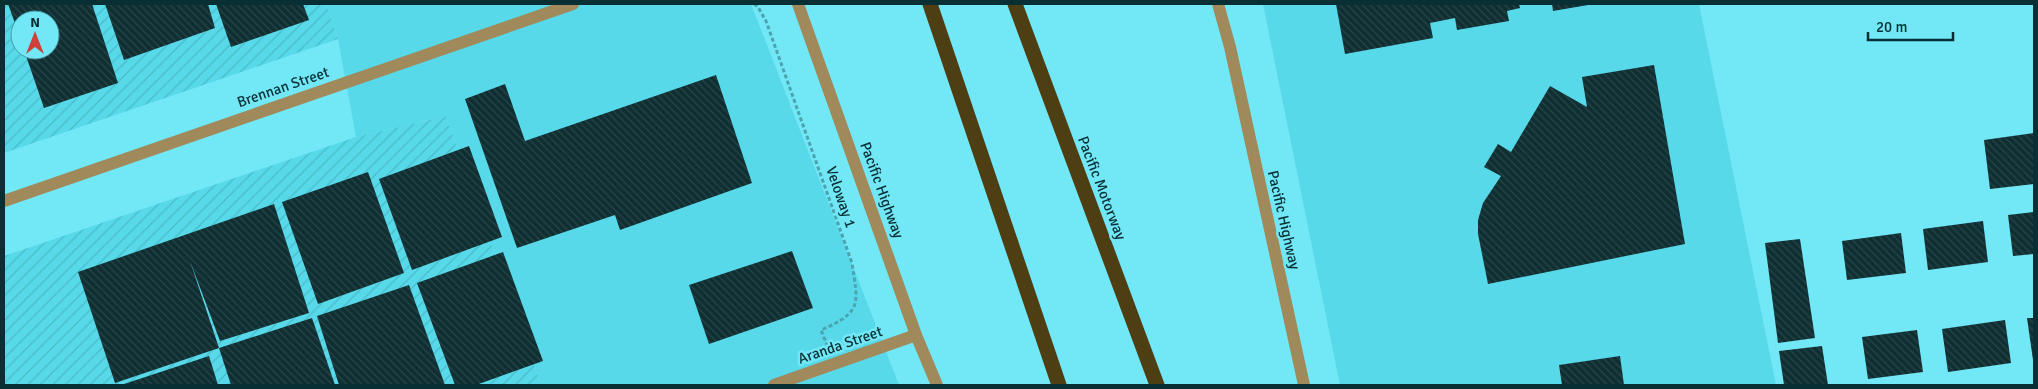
<svg xmlns="http://www.w3.org/2000/svg" width="2038" height="389" font-family="Signika,sans-serif">
<style>
.built{fill:#57d9e9}
.industrial{fill:url(#industrial-furrows);fill-rule:evenodd}
.building{fill:url(#building-back-hatch)}
.lines{fill:none;stroke-linecap:round;stroke-linejoin:round}
.path{stroke:#4ba4af;stroke-width:3;stroke-dasharray:4 2.5;stroke-linecap:butt}
.minor{stroke:#a08a5b;stroke-width:12}
.tertiary{stroke:#a08a5b;stroke-width:12}
.motorway{stroke:#4e3e14;stroke-width:15}
.labels{text-anchor:middle;dominant-baseline:central;stroke-width:5;stroke-linejoin:round;paint-order:stroke}
.street-label{font-size:15px;fill:#083034;stroke:#72e7f6}
</style>
<defs>
<pattern id="industrial-furrows" width="10" height="10" patternUnits="userSpaceOnUse" patternTransform="scale(1.25)"><rect width="10" height="10" fill="#57d9e9"/><path d="M-1 1l2-2M0 10L10 0M9 11l2-2" fill="none" stroke="#4abbc8"/></pattern>
<pattern id="building-back-hatch" width="6" height="6" patternUnits="userSpaceOnUse" patternTransform="scale(1.25)"><rect width="6" height="6" fill="#0f2f33"/><path d="M-1 5l2 2M0 0l6 6M5-1l2 2" fill="none" stroke="#284548"/></pattern>
</defs>
<rect width="100%" height="100%" fill="#72e7f6"/>
<path class="built" d="M326 4H751L899 385H541L446 116 356 137 338 39Z
M1263 4H1699L1776 385H1340Z"/>
<path class="industrial" d="M4 4H326L338 39 4 153ZM20 20H50V50H20Z
M446 116 541 385H4V256L356 137Z"/>
<path class="building" d="M8 4H92L118 83 44 108 24 50H50V20H20V37Z
M105 4H208L215 28 124 60Z
M216 4H303L309 20 231 47Z
M1336 4H1519L1520 8 1507 11 1509 21 1457 30 1455 18 1430 23 1433 38 1345 54Z
M1552 4H1588V5L1553 11Z
M1654 65 1685 244 1488 284 1478 234V220L1483 203 1501 176 1484 167 1498 144 1511 152 1550 86 1587 107 1582 77Z
M716 75 752 183 620 230 615 215 517 248 465 99 505 84 525 141Z
M2034 133V184L1990 189 1984 140Z
M469 146 502 237 412 270 379 179Z
M368 172 404 273 318 304 282 202Z
M274 204 309 313 220 341 190 261 219 348 312 318 335 385H231L219 348 115 383 78 272Z
M2034 212V254L2013 256 2008 215Z
M1983 221 1988 262 1928 270 1923 229Z
M1901 233 1906 273 1847 280 1842 241Z
M1800 239 1815 338 1778 343 1765 243Z
M792 251 813 308 709 344 689 285Z
M503 252 543 361 476 385H455L417 283Z
M409 285 445 385H339L317 316Z
M2027 318H2034V360H2033Z
M2005 320 2011 363 1948 372 1942 329Z
M1917 330 1923 372 1868 379 1862 337Z
M1822 346 1828 385H1784L1779 351Z
M209 356 218 385H121Z
M1620 356 1624 385H1562L1559 365Z"/>
<g class="lines">
<path class="path" d="M754 4 758 7 766 21 852 263C858 304 863 312 821 330L827 345"/>
<path class="minor" d="M4 201 573 4
M774 385 916 335"/>
<path class="tertiary" d="M798 4 916 335 937 385
M1218 4 1230 47 1304 385"/>
<path class="motorway" d="M930 4 1059 385
M1015 4 1157 385"/>
</g>
<g class="labels">
<g class="street-label">
<text transform="translate(283 87) rotate(-19)">Brennan Street</text>
<text transform="translate(1102 188) rotate(69)">Pacific Motorway</text>
<text transform="translate(882 190) rotate(70)">Pacific Highway</text>
<text transform="translate(841 197) rotate(71)">Veloway 1</text>
<text transform="translate(1284 220) rotate(77)">Pacific Highway</text>
<text transform="translate(840 345) rotate(-19)">Aranda Street</text>
</g>
</g>
<rect width="2038" height="389" fill="none" stroke="#083034" stroke-width="10"/>
<g transform="translate(35 35)"><circle r="24" fill="#72e7f6" stroke="#489ea8"/>
<path d="M0-4L9 19L0 12L-9 19Z" fill="#ce403a"/>
<text y="-8" font-size="14" font-weight="bold" text-anchor="middle" fill="#083034">N</text>
</g>
<path d="M1868 32v8h85v-8" fill="none" stroke="#083034" stroke-width="2.5"/>
<text x="1876" y="32" font-size="15" fill="#083034" stroke="#72e7f6" stroke-width="4" paint-order="stroke">20 m</text>
</svg>
